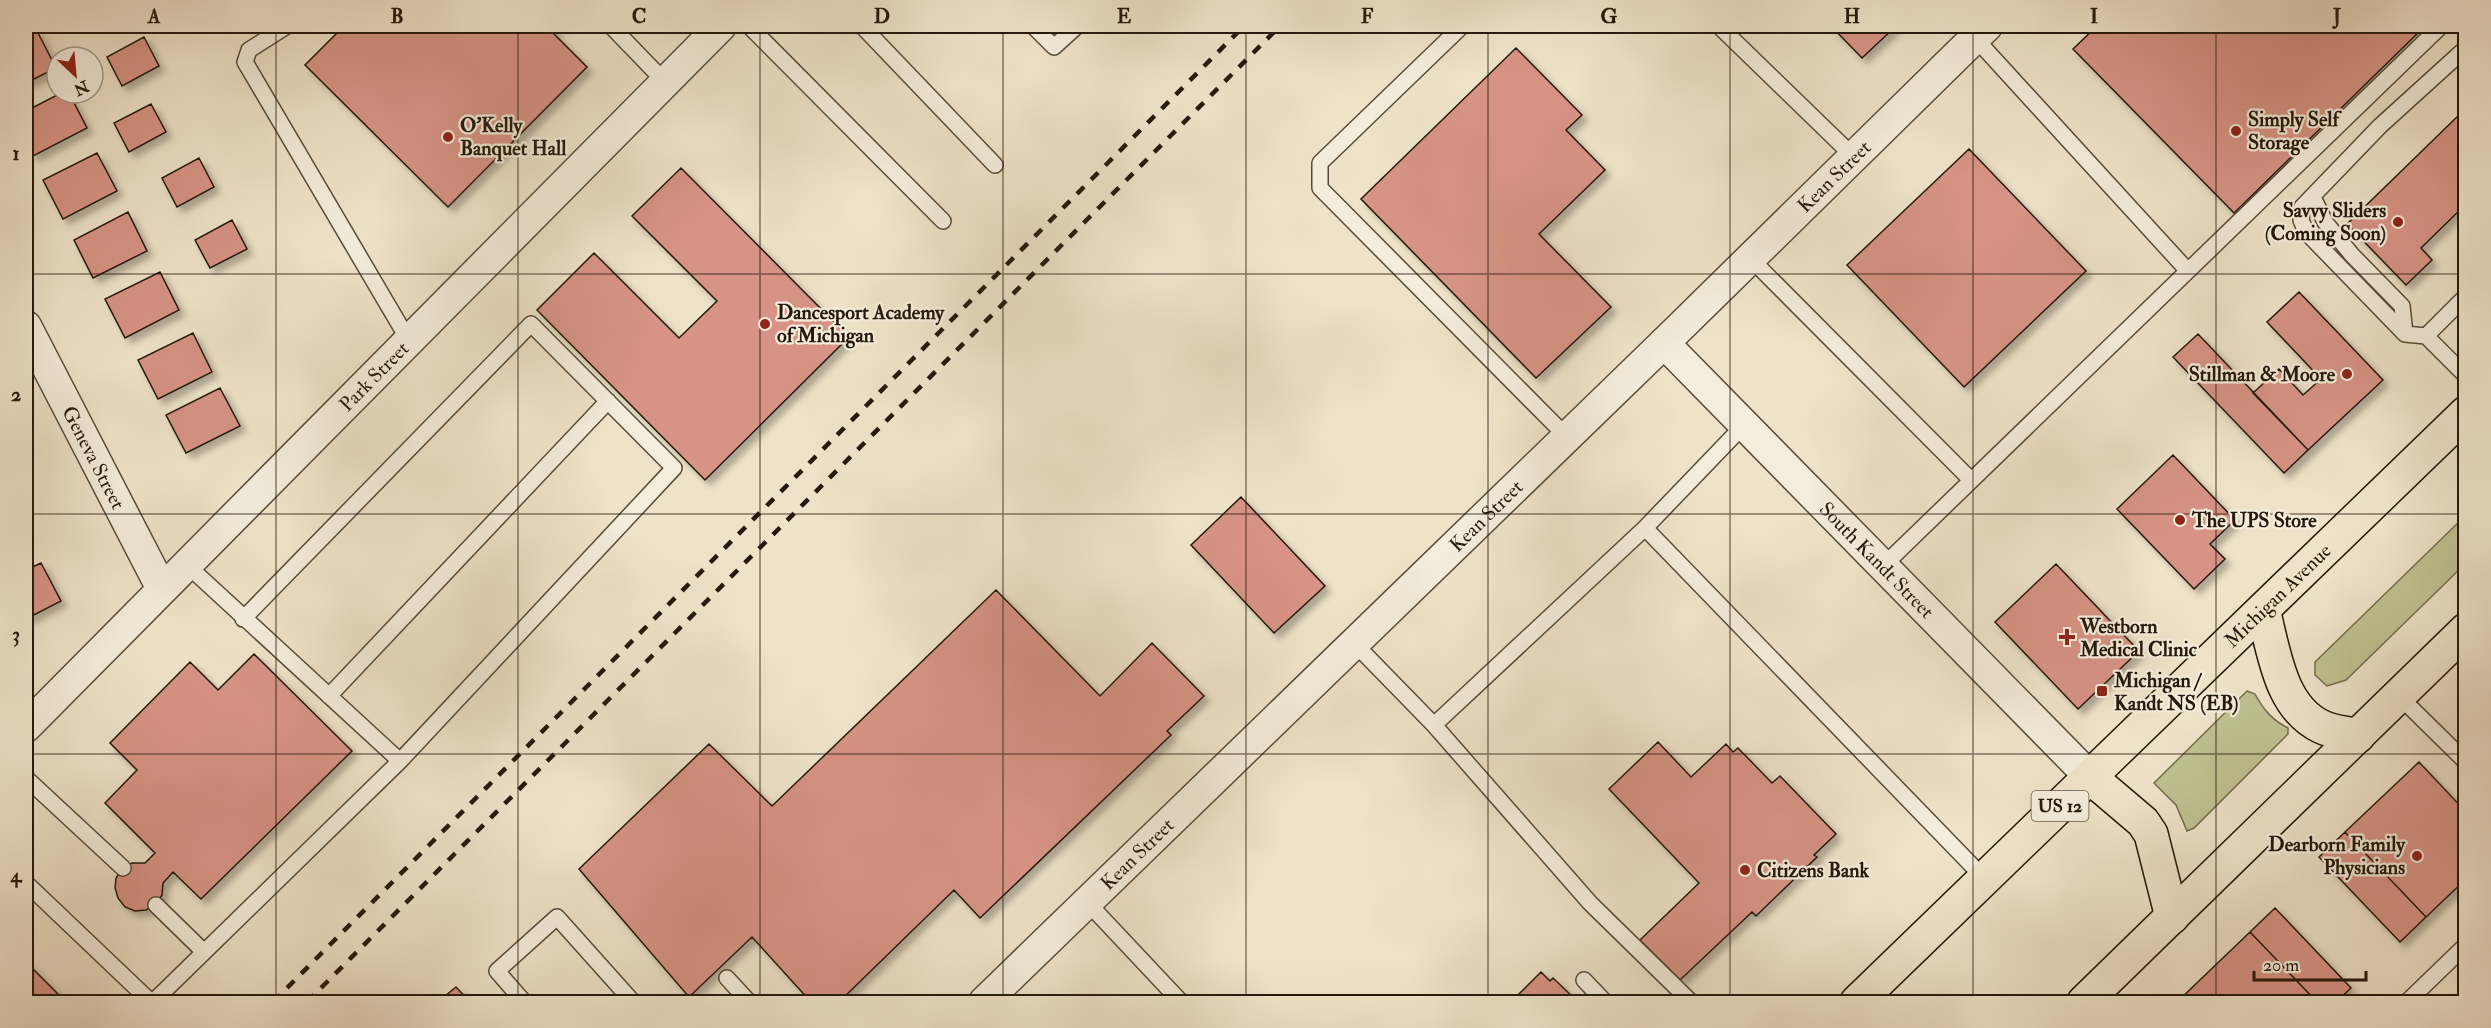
<svg xmlns="http://www.w3.org/2000/svg" width="2491" height="1028" font-family="'IM FELL Double Pica',serif">
<style>
.green{fill:#c0c191;stroke:#726d4e;stroke-width:1.5}
.building{fill:#d79385;stroke:#24190c;stroke-width:1.5;filter:url(#shadow)}
.lines{fill:none;stroke-linecap:round;stroke-linejoin:round}
.lane-casing{stroke:#564c3b;stroke-width:18}
.street-casing{stroke:#564c3b;stroke-width:33}
.primary-casing{stroke:#24190c;stroke-width:36}
.lane{stroke:#f4eddc;stroke-width:15}
.street{stroke:#f4eddc;stroke-width:30}
.primary{stroke:#eee3c9;stroke-width:33}
.rail{stroke:#24190c;stroke-width:4.5;stroke-dasharray:10 10;stroke-linecap:butt}
.grid{fill:none;stroke:#24190c;stroke-width:1.5;stroke-opacity:0.55}
.poi-dot{fill:#8f2418;stroke:#f4eddc;stroke-width:2}
.labels{text-anchor:middle;dominant-baseline:central;stroke-width:4.5;stroke-linejoin:round;paint-order:stroke}
.shield{fill:#f4eddc;stroke:#62594a;stroke-width:1.5}
.shield-label{font-size:18px;font-weight:bold;fill:#24190c}
.poi-label{font-size:20px;font-weight:bold;fill:#24190c;stroke:#f4eddc;text-anchor:start}
.street-label{font-size:20px;fill:#24190c;stroke:#f4eddc}
.neatline{fill:none;stroke:#24190c;stroke-width:2}
.grid-label{font-size:20px;text-anchor:middle;font-weight:bold;fill:#24190c}
</style>
<defs>
<filter id="shadow"><feDropShadow dx="5.5" dy="5.5" stdDeviation="3" flood-color="#0004"/></filter>
</defs>
<rect width="100%" height="100%" fill="#eee3c9"/>
<filter id="stains"><feTurbulence type="fractalNoise" baseFrequency=".00333" numOctaves="4"/><feColorMatrix values="0 0 0 0 .2 0 0 0 0 .09 0 0 0 0 .02 0 0 0 .5 -.17"/></filter>
<radialGradient id="worn" r=".72"><stop offset=".6" stop-color="#630" stop-opacity="0"/><stop offset="1" stop-color="#630" stop-opacity=".3"/></radialGradient>
<path class="green" d="M2465 516V564L2346 680 2327 686 2315 675V662Z
M2247 691 2255 694C2263 709 2272 720 2288 728V734L2194 828 2187 831 2176 805 2154 783Z"/>
<path class="building" d="M344 26H448L455 33 462 26H558L552 32 587 67 448 207 305 65Z
M1831 26H1896L1862 58Z
M2097 26H2425L2234 213 2073 49Z
M36 29 56 68 26 83V35Z
M144 37 159 66 122 86 107 57Z
M1516 48 1582 115 1566 130 1605 170 1539 234 1611 307 1536 378 1361 199Z
M61 93H69L87 128 33 156 26 141V111Z
M151 104 166 132 129 152 114 123Z
M2460 114 2466 119V204L2421 248 2432 260 2406 285 2347 224Z
M1969 149 2086 271 1964 387 1847 265Z
M97 153 117 191 63 219 43 180Z
M199 158 214 187 177 207 162 178Z
M681 168 849 337 705 480 537 310 594 253 679 338 717 301 632 216Z
M128 212 147 251 93 278 74 240Z
M232 220 247 249 210 268 195 240Z
M160 272 179 310 125 338 105 299Z
M2299 292 2383 380 2308 450 2253 393 2279 369 2303 395 2321 379 2267 322Z
M193 333 212 372 158 399 138 360Z
M2198 334 2308 450 2284 473 2173 357Z
M220 388 240 426 186 453 166 415Z
M2173 455 2235 520 2210 544 2225 559 2194 589 2117 509Z
M1241 497 1325 586 1274 633 1191 545Z
M41 563 61 601 26 619V570Z
M2056 564 2139 651 2078 709 1995 622Z
M996 590 1100 696 1152 643 1204 696 1167 731 1171 735 980 918 954 890 839 1002H811L752 937 689 997 579 869 709 744 772 806Z
M254 654 352 751 201 899 173 872 163 883 162 895 156 905 146 910 135 911 125 907 118 898 115 888 116 878 123 868 132 863H145L155 853 105 803 137 770 110 743 190 662 218 690Z
M1658 742 1691 777 1726 744 1733 752 1738 748 1772 783 1780 776 1836 834 1814 855 1817 857 1756 916 1752 912 1680 980 1640 940 1699 883 1609 789Z
M2419 762 2466 812V879L2426 917 2345 832Z
M2345 832 2426 917 2400 942 2319 857Z
M2275 908 2351 988 2336 1002H2317L2250 932Z
M2250 932 2317 1002H2177Z
M26 962 66 1002H26Z
M1541 972 1550 981 1553 978 1578 1002H1511Z
M456 987 470 1002H438Z"/>
<g class="lines">
<g class="lane-casing">
<path id="lane" d="M287 26 249 50 245 62 409 341
M611 26 665 82
M749 26 943 221
M862 26 995 165
M1033 26 1054 47 1077 26
M1462 26 1320 163V188L1567 437
M1719 26 1854 157
M1975 38 2187 270
M2313 197 2325 222 2352 255 2402 306 2405 334
M1750 258 1971 480
M2466 296 2426 336 2466 376
M2426 336 2405 334 2306 232 2301 220 2302 207 2380 126 2466 48
M1645 528 1744 425
M187 565 400 761 674 468 531 324 243 619
M1883 566 2441 26
M1353 642 1434 725
M2398 695 2466 762
M329 696 608 401
M26 778 123 868
M26 883 151 1002
M1087 902 1181 1002
M156 905 204 952
M727 978 749 1002
M1584 980 1605 1002
M153 1002 400 761
M524 1002 497 971 557 917 633 1002
M1691 1002 1590 903 1434 725 1645 528 1985 879
M2407 1002 2466 945"/>
</g>
<g class="street-casing">
<g id="street">
<path id="s1" d="M26 326 162 589"/>
<path id="s2" d="M1664 343 2090 777"/>
<path id="s3" d="M26 727 721 26"/>
<path id="s4" d="M984 1002 1664 343 1987 26"/>
</g>
</g>
<g class="primary-casing">
<g id="primary">
<path d="M2263 610C2274 650 2279 707 2322 727 2332 732 2347 733 2358 736"/>
<path d="M2090 777 2143 822 2151 834 2172 917"/>
<path id="s5" d="M1857 1002 2466 413"/>
<path d="M2084 1002 2466 630"/>
</g>
</g>
<use href="#lane" class="lane"/>
<use href="#street" class="street"/>
<use href="#primary" class="primary"/>
<path class="rail" d="M273 1002 1244 26
M307 1002 1280 26"/>
</g>
<path class="grid" d="M276 26V1002M518 26V1002M760 26V1002M1003 26V1002M1246 26V1002M1488 26V1002M1730 26V1002M1973 26V1002M2216 26V1002M26 274H2466M26 514H2466M26 754H2466"/>
<g class="poi-dot">
<circle cx="2236" cy="131" r="6"/>
<circle cx="448" cy="137" r="6"/>
<circle cx="2398" cy="222" r="6"/>
<circle cx="765" cy="324" r="6"/>
<circle cx="2347" cy="374" r="6"/>
<circle cx="2180" cy="520" r="6"/>
<path d="M2064 628h6v6h6v6h-6v6h-6v-6h-6v-6h6z"/>
<rect x="2096" y="685" width="12" height="12" rx="3"/>
<circle cx="2417" cy="856" r="6"/>
<circle cx="1745" cy="870" r="6"/>
</g>
<g class="labels">
<rect class="shield" x="2031.5" y="791" width="57" height="30" rx="4.5"/>
<g class="shield-label">
<text x="2060" y="806">US 12</text>
</g>
<g class="poi-label">
<text x="2248" y="119">Simply Self<tspan x="2248" dy="23">Storage</tspan></text>
<text x="460" y="125">O'Kelly<tspan x="460" dy="23">Banquet Hall</tspan></text>
<text x="2386" y="210" text-anchor="end">Savvy Sliders<tspan x="2386" dy="23">(Coming Soon)</tspan></text>
<text x="777" y="312">Dancesport Academy<tspan x="777" dy="23">of Michigan</tspan></text>
<text x="2335" y="374" text-anchor="end">Stillman &amp; Moore</text>
<text x="2192" y="520">The UPS Store</text>
<text x="2080" y="626">Westborn<tspan x="2080" dy="23">Medical Clinic</tspan></text>
<text x="2114" y="680">Michigan /<tspan x="2114" dy="23">Kandt NS (EB)</tspan></text>
<text x="2405" y="844" text-anchor="end">Dearborn Family<tspan x="2405" dy="23">Physicians</tspan></text>
<text x="1757" y="870">Citizens Bank</text>
</g>
<g class="street-label">
<text stroke="none"><textPath href="#s4" startOffset="1185">Kean Street</textPath></text>
<text stroke="none"><textPath href="#s3" startOffset="494">Park Street</textPath></text>
<text stroke="none"><textPath href="#s1" startOffset="148">Geneva Street</textPath></text>
<text stroke="none"><textPath href="#s4" startOffset="699">Kean Street</textPath></text>
<text stroke="none"><textPath href="#s2" startOffset="304">South Kandt Street</textPath></text>
<text stroke="none"><textPath href="#s5" startOffset="585">Michigan Avenue</textPath></text>
<text stroke="none"><textPath href="#s4" startOffset="213">Kean Street</textPath></text>
</g>
</g>
<rect width="2491" height="1028" fill="none" stroke="#eee3c9" stroke-width="66"/>
<g transform="translate(75 75) rotate(154)"><circle r="28" fill="#f4eddc" stroke="#a19889" stroke-width="1.5"/>
<path d="M0-4.5L10 22L0 15L-10 22Z" fill="#8f2418"/>
<text y="-9" font-size="16" font-weight="bold" text-anchor="middle" fill="#24190c">N</text>
</g>
<path d="M2254 971v9h112v-9" fill="none" stroke="#24190c" stroke-width="3"/>
<text x="2263" y="971" font-size="18" fill="#24190c" stroke="#f4eddc" stroke-width="4.5" paint-order="stroke">20 m</text>
<rect x="33" y="33" width="2425" height="962" class="neatline"/>
<g class="grid-label">
<text x="154" y="23">A</text>
<text x="397" y="23">B</text>
<text x="639" y="23">C</text>
<text x="882" y="23">D</text>
<text x="1124" y="23">E</text>
<text x="1367" y="23">F</text>
<text x="1609" y="23">G</text>
<text x="1852" y="23">H</text>
<text x="2094" y="23">I</text>
<text x="2337" y="23">J</text>
<text x="16" y="160">1</text>
<text x="16" y="401">2</text>
<text x="16" y="641">3</text>
<text x="16" y="882">4</text>
</g>
<rect width="100%" height="100%" filter="url(#stains)"/>
<rect width="100%" height="100%" fill="url(#worn)"/>
</svg>
